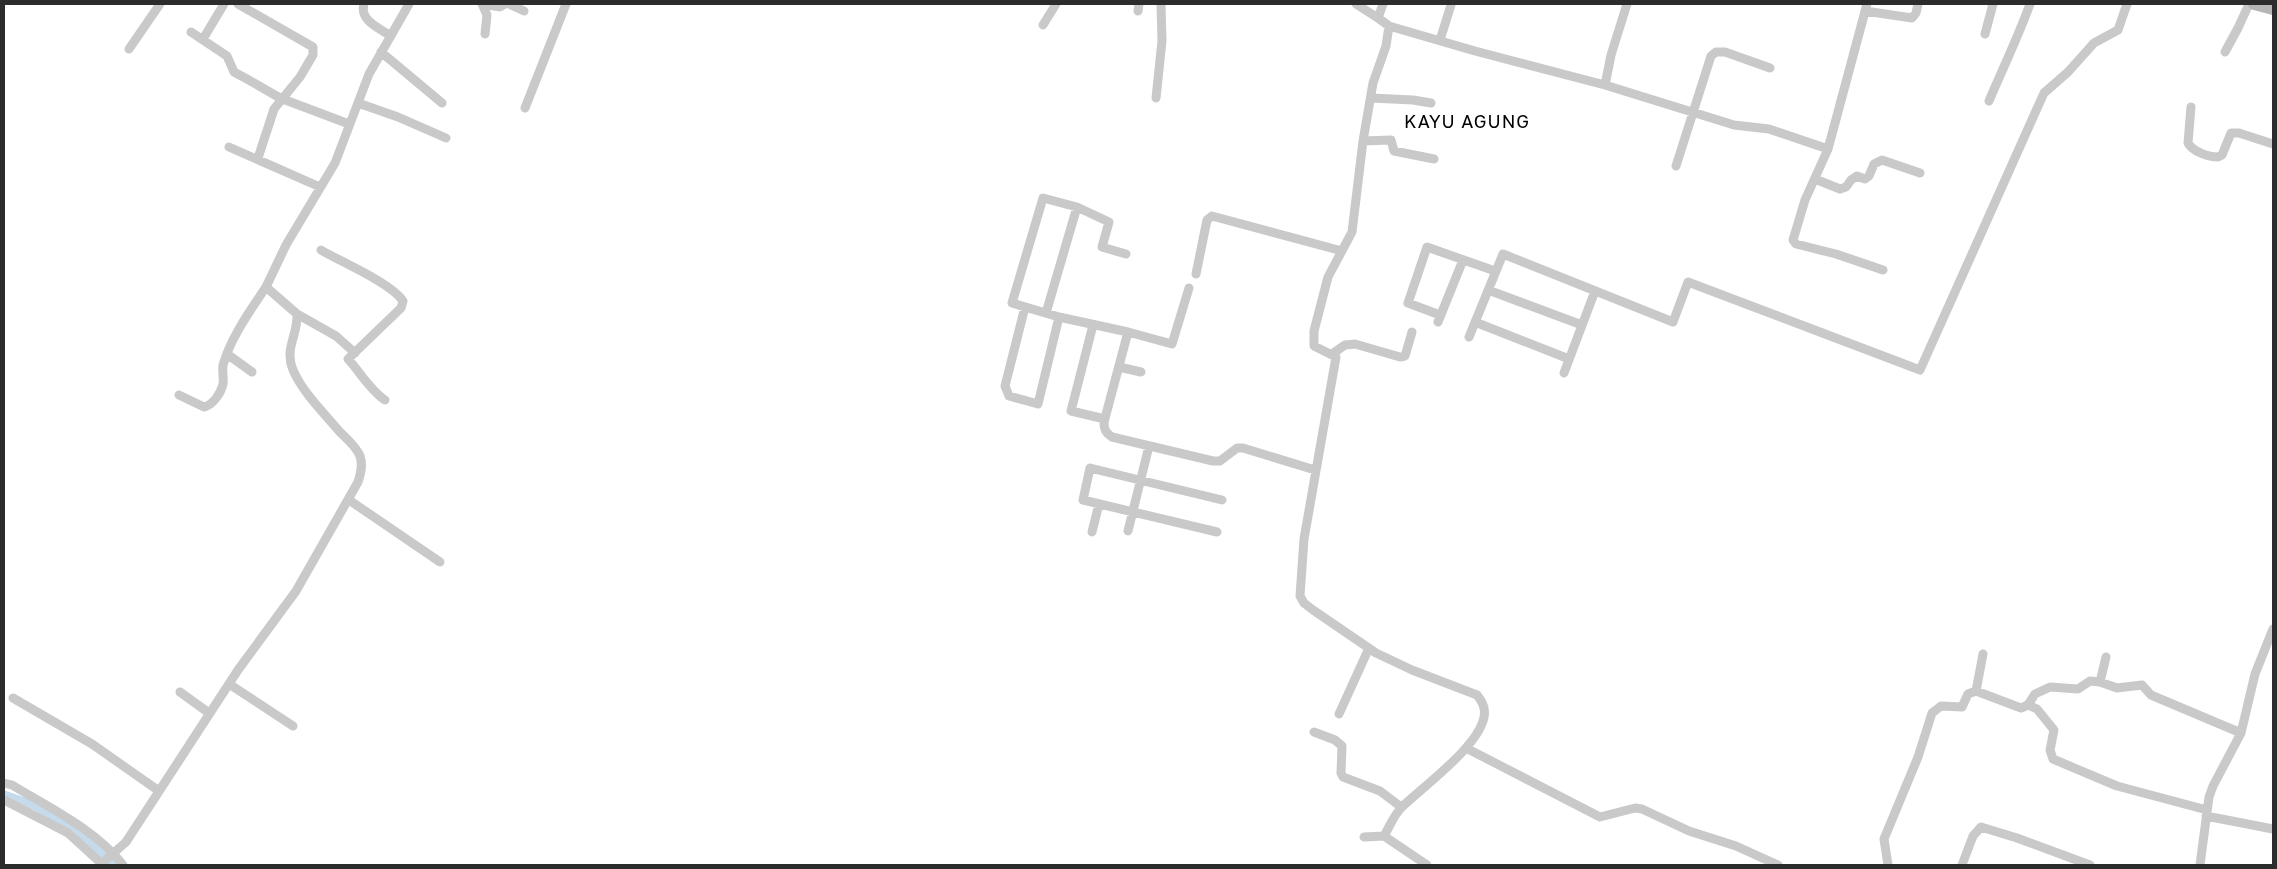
<svg xmlns="http://www.w3.org/2000/svg" width="2277" height="869" font-family="'Golos Text',sans-serif">
<style>
.lines{fill:none;stroke-linecap:round;stroke-linejoin:round}
.canal{stroke:#c5daea;stroke-width:9}
.street{stroke:#c9c9c9;stroke-width:9}
.secondary{stroke:#b6b6b6;stroke-width:12}
.labels{text-anchor:middle;dominant-baseline:central;stroke-width:5;stroke-linejoin:round;paint-order:stroke}
.quarter-label{font-size:18px;letter-spacing:1px;fill:#000;stroke:#fff}
</style>
<rect width="100%" height="100%" fill="#fff"/>
<g class="lines">
<path class="canal" d="M4 795 36 806 79 835 114 865"/>
<path class="street" d="M238 4 313 47V55L300 77 274 109 258 158
M364 4C359 20 379 28 391 36
M482 4 487 15 485 34
M483 4 500 7 505 4
M509 4 524 11
M1356 4 1378 18
M1383 4 1378 18 1389 26 1475 51 1605 85 1734 125 1769 129 1828 149
M1867 4 1828 149 1805 200 1793 240 1796 244 1836 254 1883 270
M1138 11 1139 4
M1865 11 1912 18 1916 13 1918 4
M1043 25 1056 4
M191 32 227 56 234 72 247 79 280 98 349 124
M1985 34 1993 4
M203 39 224 4
M1440 40 1451 5
M129 49 160 4
M381 52 442 103
M2225 52 2238 28 2249 4
M1605 85 1611 55 1627 4
M1156 98 1162 41 1161 4
M1371 98 1413 100 1431 103
M1989 101C2003 68 2018 37 2030 4
M358 103 398 117 446 138
M2191 107 2188 143C2193 152 2209 157 2218 157L2222 155 2231 133H2239L2273 144
M525 108 566 4
M1363 141 1391 140 1394 151 1434 159
M229 147 320 187
M1676 166 1711 56 1716 52H1725L1770 68
M1815 179 1840 189 1846 187 1851 180 1857 176 1865 179 1869 176 1874 164 1882 160 1920 173
M321 250C341 262 391 283 403 301L401 308 348 359C360 372 370 390 385 400
M1126 254 1102 247 1109 222 1077 207 1043 198 1012 303 1059 317 1128 332
M1196 274 1207 220 1212 216 1342 251
M1189 288 1172 344 1128 332 1104 422C1104 430 1106 433 1112 437L1213 461H1220L1237 448H1243L1315 470
M1488 290 1582 325
M1025 307 1005 386 1009 396 1038 404 1059 317
M1046 313 1077 207
M297 314 336 336 355 353
M1440 315 1408 303 1427 247 1495 271
M1438 322 1463 260
M1475 322 1569 359
M1093 325 1071 411 1105 419
M1469 337 1503 254 1673 322 1688 282 1920 370 2044 93 2068 72 2094 43 2118 30 2127 4
M227 354 252 372
M1332 354 1345 345 1355 344 1400 357 1405 356 1412 332
M1119 367 1141 372
M1564 373 1595 291
M179 395 204 407C213 405 221 393 223 384 224 378 222 371 223 365 231 337 250 311 266 287
M349 500 440 562
M1128 531 1149 446
M1092 532 1099 504
M1217 532 1083 500 1090 468 1222 500
M2100 682 2106 657
M229 684 293 726
M1976 691 1983 654
M180 692 209 713
M13 698 92 744 159 791
M2028 705 2035 694 2050 687 2078 689 2090 681 2100 682 2117 688 2142 685 2151 695 2241 733
M1339 714 1369 648
M1314 732 1335 740 1342 746 1341 773 1343 777 1380 791 1401 807
M1466 748 1600 817 1635 808 1642 809 1689 831 1736 846 1778 865
M4 783 12 785C50 808 96 830 123 865
M4 800 68 833 103 865
M2206 816 2273 829
M1384 836 1427 865
M1364 837 1384 836C1390 826 1394 814 1403 806 1424 786 1479 746 1484 717 1486 709 1482 701 1477 695L1412 670 1376 653 1313 610 1304 603 1300 596 1304 539 1336 357 1314 346V331L1328 277 1352 232 1363 141 1373 83 1386 46 1389 26
M100 865 126 842 238 670 296 591 358 482C361 473 363 465 360 456 356 446 347 439 340 432 324 413 303 393 293 370 284 348 298 336 297 314L266 287 286 245 335 163 369 74 409 4
M1888 865 1884 839 1918 757 1932 713 1941 706 1962 707 1968 694 1976 691 2021 708 2028 705 2037 709 2054 730 2050 750 2053 759 2117 786 2207 810
M1962 865 1973 836 1981 827 2017 838 2090 865
M2200 865 2209 797 2213 786 2241 733 2255 674 2273 629"/>
<path class="secondary" d="M2254 4 2273 9"/>
</g>
<g class="labels">
<g class="quarter-label">
<text x="1467" y="121">KAYU AGUNG</text>
</g>
</g>
<rect width="2277" height="869" fill="none" stroke="#2c2c2c" stroke-width="10"/>
</svg>
